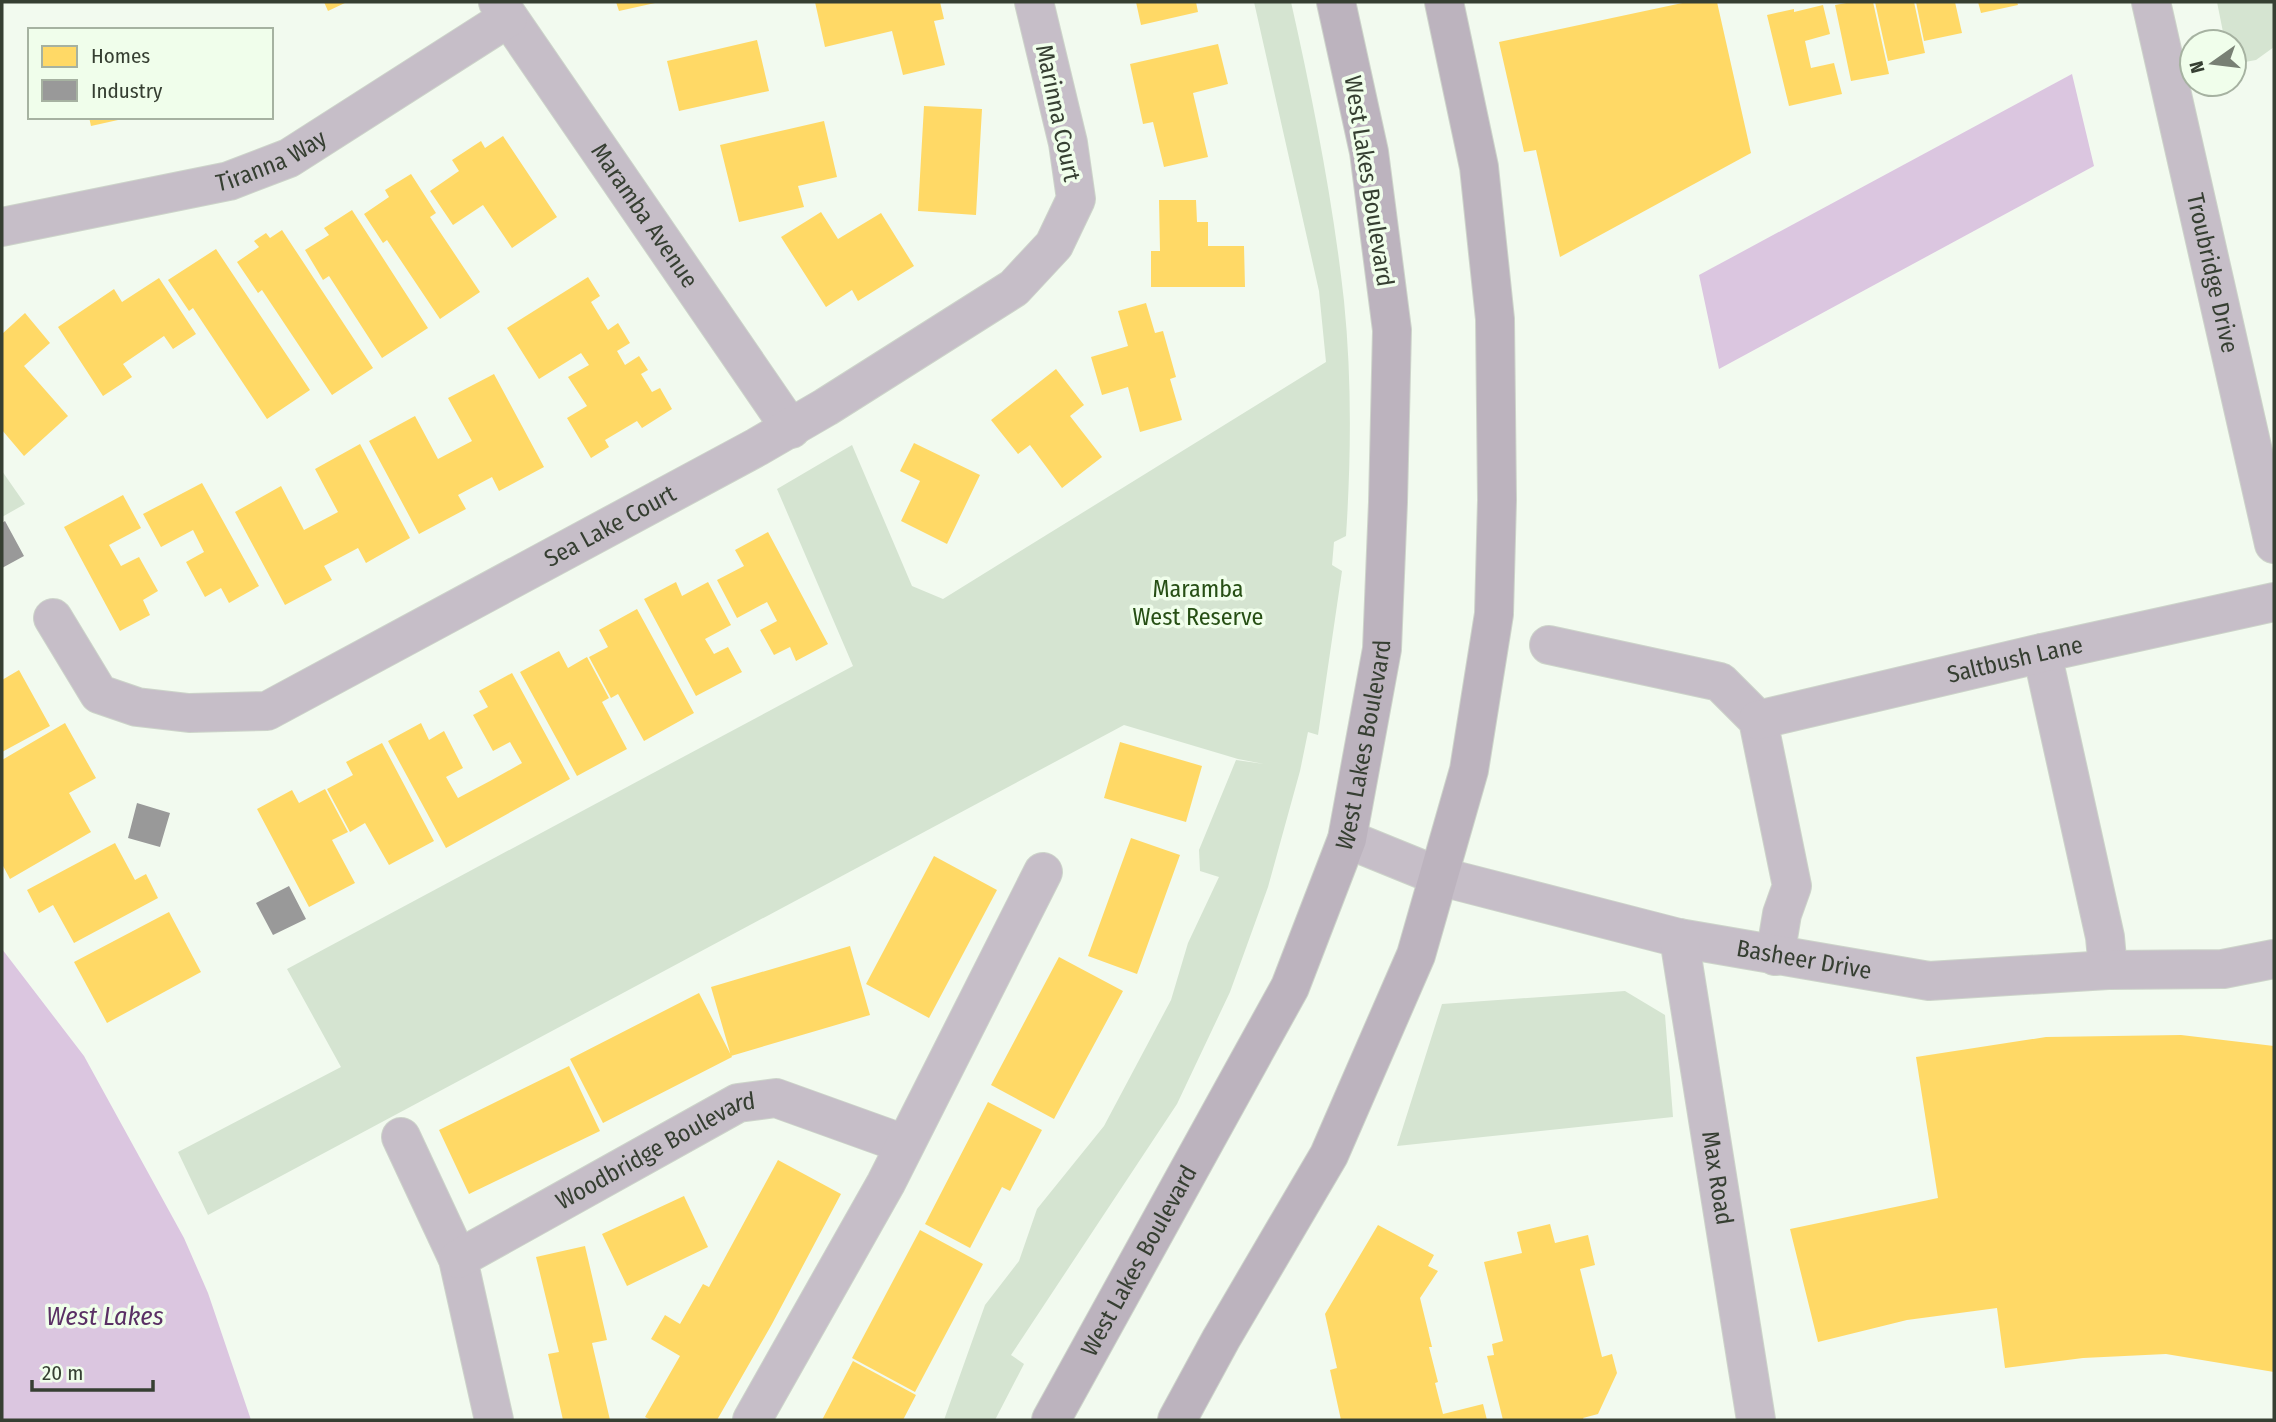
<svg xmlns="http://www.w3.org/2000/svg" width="2276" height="1422" font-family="'Fira Sans Condensed',sans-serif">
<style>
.green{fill:#d5e4d1}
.water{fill:#dbc6e0}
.homes{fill:#ffd966}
.industry{fill:#999}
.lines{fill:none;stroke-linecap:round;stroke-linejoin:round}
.street-casing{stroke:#cdd4ca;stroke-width:40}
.secondary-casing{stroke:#cdd4ca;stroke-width:40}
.street{stroke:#c6bec8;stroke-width:38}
.secondary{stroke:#bcb3be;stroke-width:38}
.labels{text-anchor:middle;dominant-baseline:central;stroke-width:7;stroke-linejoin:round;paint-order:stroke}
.street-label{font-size:24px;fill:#363f32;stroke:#f0feeb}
.park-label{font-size:24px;fill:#264f14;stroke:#f0feeb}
.water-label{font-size:26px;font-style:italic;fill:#5a2f64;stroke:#f0feeb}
</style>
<rect width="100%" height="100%" fill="#f2faef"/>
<path class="green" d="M1254 2H1291C1313 100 1333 201 1344 301 1352 379 1351 459 1346 536L1334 542 1332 565 1342 571 1318 735 1308 732 1300 771 1268 887 1230 992 1177 1104 1011 1355 1024 1364 995 1420H944L985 1305 1019 1261 1037 1209 1104 1126 1171 1000 1188 943 1219 877 1200 871 1199 850 1236 760 1264 764 1238 759 1124 725 208 1215 178 1152 341 1067 287 969 853 666 777 489 852 445 912 586 943 599 1326 362 1319 291Z
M2217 2H2274V47L2256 60 2234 64V42H2225Z
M2 471 25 504 2 517Z
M1625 991 1665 1015 1673 1117 1397 1146 1442 1004Z"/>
<path class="water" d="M2072 74 2094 166 1719 369 1699 275Z
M2 949 84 1056 184 1238 208 1293 251 1420H2Z"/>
<path class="homes" d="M324 2H347L328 11Z
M616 2H655V3L619 11Z
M815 2H940L944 19 934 21 945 65 903 75 892 31 825 47Z
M1136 2H1196L1198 12 1141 25Z
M1687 2H1717L1751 153 1560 257 1536 150 1524 152 1499 42Z
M1852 2H1873L1889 74 1851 81 1835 5Z
M1875 2H1914L1925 53 1888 61Z
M1916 2H1955L1962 33 1924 41Z
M1978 2H2017L2018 5 1981 13Z
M1823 5 1830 34 1805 41 1811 68 1834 63 1842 94 1789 106 1767 15 1794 9V12Z
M757 40 769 91 679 111 667 61Z
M1218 44 1228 84 1193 93 1208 157 1164 167 1153 122 1143 124 1130 64Z
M924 106 982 109 976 215 918 211Z
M89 117H127V118L91 126Z
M824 121 837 177 798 186 804 207 739 222 720 145Z
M503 136 557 217 512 248 483 205 453 225 430 191 459 171 452 160 481 141 485 148Z
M411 174 436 213 430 217 480 292 440 319 387 240 383 243 364 214 389 197 385 190Z
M1159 200H1196L1197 222H1208V246H1244L1245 287H1151V251H1160Z
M352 210 428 328 382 358 329 276 323 280 305 250 329 235 324 228Z
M821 212 838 239 881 213 914 266 858 301 852 290 826 307 781 237Z
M282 230 373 368 332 395 262 290 258 293 237 262 259 247 254 241 266 233 270 238Z
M216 249 310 390 267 419 193 308 189 311 168 280Z
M588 277 600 296 591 302 608 330 618 323 630 343 617 351 625 365 639 356 648 370 641 374 652 392 660 388 672 409 642 428 637 421 605 440 609 447 591 458 567 418 587 406 568 377 589 365 581 353 539 379 507 328Z
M159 278 196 334 173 349 164 336 123 364 132 377 103 396 58 327 114 289 122 302Z
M1146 303 1155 333 1163 331 1176 377 1170 379 1182 420 1140 432 1128 387 1102 395 1091 357 1128 346 1118 311Z
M25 313 50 343 24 366 68 416 24 456 2 430V334Z
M1056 369 1084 405 1070 416 1102 457 1062 488 1030 445 1018 454 991 420Z
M494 374 544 467 499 491 492 477 458 495 466 509 419 534 369 441 415 416 438 459 472 441 448 398Z
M914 443 980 475 947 544 901 521 920 481 900 471Z
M360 444 410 538 366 563 358 548 343 556 324 566 332 580 285 605 235 512 281 486 304 530 338 512 315 469Z
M202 483 259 586 229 603 221 588 205 597 186 562 204 552 193 530 161 547 143 514Z
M123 495 141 528 109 545 121 566 139 557 158 591 143 600 150 615 120 631 64 527Z
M768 532 828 644 796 661 790 647 774 655 760 630 777 621 767 602 737 618 717 580 744 566 735 550Z
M676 582 682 596 708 582 731 625 705 639 714 654 728 647 742 672 696 696 644 599Z
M637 609 694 713 644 741 618 694 611 698 589 657 608 647 599 630Z
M559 651 568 668 587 657 609 698 602 702 627 749 577 776 520 672Z
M19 670 50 726 2 752V680Z
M512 673 570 779 446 848 388 741 421 723 429 740 444 731 463 768 446 777 458 798 490 781 522 763 510 742 493 751 473 715 488 707 479 691Z
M65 723 96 778 69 793 91 832 10 879 2 864V760Z
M1120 742 1202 766 1186 822 1104 798Z
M382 743 434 841 389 865 365 823 350 832 327 789 353 775 346 762Z
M325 789 348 832 332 840 355 883 309 907 257 809 292 790 299 803Z
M1131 838 1180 855 1137 974 1088 956Z
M115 843 135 880 146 874 158 898 74 943 53 905 39 913 27 890Z
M934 856 997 890 929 1018 866 984Z
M169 912 201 972 107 1023 74 962Z
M850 946 870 1015 731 1056 711 987Z
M1059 957 1123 991 1054 1119 991 1085Z
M699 993 732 1057 603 1123 570 1059Z
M2181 1035 2274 1046V1372L2166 1354 2083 1358 2005 1368 1997 1308 1907 1320 1818 1342 1790 1229 1938 1198 1916 1057 2046 1037Z
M569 1066 600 1131 469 1194 439 1130Z
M988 1102 1042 1130 1010 1191 1002 1187 970 1248 925 1224Z
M778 1160 841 1194 772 1324 717 1420H651L645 1417 680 1356 651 1339 665 1315 680 1324 703 1284 709 1287Z
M684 1196 708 1247 627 1286 602 1234Z
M1550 1224 1555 1243 1588 1235 1595 1265 1580 1269 1602 1357 1612 1354 1617 1373 1598 1414 1583 1418 1584 1420H1503L1487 1356 1494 1355 1492 1344 1503 1341 1484 1262 1522 1253 1517 1232Z
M1378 1225 1434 1255 1428 1266 1438 1271 1420 1298 1432 1347H1429L1438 1382 1435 1383 1443 1414 1483 1404 1487 1420H1341L1330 1370 1337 1368 1325 1314Z
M920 1230 983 1264 915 1392 852 1358Z
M585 1246 607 1340 592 1343 610 1420H563L548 1354 559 1352 536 1257Z
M853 1361 916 1395 903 1420H822Z"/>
<path class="industry" d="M5 521 24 556 2 568V523Z
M137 803 170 813 160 847 128 838Z
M289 886 306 919 273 935 256 903Z"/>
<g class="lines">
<g class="street-casing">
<g id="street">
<path id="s1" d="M498 2 791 429"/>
<path id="s2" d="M2151 2 2274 544"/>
<path id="s3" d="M2 227 229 181 289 158 508 18"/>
<path id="s4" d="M53 618 99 694 137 707 189 713 267 711 757 447 826 407 1014 288 1054 245 1076 199 1068 143 1034 2"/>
<path d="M1549 645 1720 682 1758 720 1792 886 1782 914 1775 956"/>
<path d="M2042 653 2105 937 2108 970"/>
<path id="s5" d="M1758 720 2042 653 2274 602"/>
<path id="s6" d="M1347 839 1438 876 1679 938 1929 981 2108 970 2223 969 2274 959"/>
<path id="s7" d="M1679 938 1756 1420"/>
<path d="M401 1137 458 1259 494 1420"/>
<path id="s8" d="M458 1259 738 1103 776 1098 904 1144"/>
<path d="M752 1420 886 1183 1043 872"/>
</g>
</g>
<g class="secondary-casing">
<g id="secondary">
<path id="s9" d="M1051 1420 1290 987 1347 839 1382 649 1388 502 1392 330 1369 152 1336 2"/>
<path d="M1177 1420 1221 1339 1329 1155 1416 955 1469 770 1494 614 1497 500 1495 319 1479 167 1444 2"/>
</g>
</g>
<use href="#street" class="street"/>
<use href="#secondary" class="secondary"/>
</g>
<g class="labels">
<g class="street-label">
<text transform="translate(1058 113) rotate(78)">Marinna Court</text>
<text stroke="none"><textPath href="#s3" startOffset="278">Tiranna Way</textPath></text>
<text transform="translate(1369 181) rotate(81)">West Lakes Boulevard</text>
<text stroke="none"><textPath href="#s1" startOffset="259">Maramba Avenue</textPath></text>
<text stroke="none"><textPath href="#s2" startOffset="278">Troubridge Drive</textPath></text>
<text stroke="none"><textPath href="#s4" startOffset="649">Sea Lake Court</textPath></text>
<text stroke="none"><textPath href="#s5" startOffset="264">Saltbush Lane</textPath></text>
<text stroke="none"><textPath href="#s9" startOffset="749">West Lakes Boulevard</textPath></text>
<text stroke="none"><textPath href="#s6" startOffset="474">Basheer Drive</textPath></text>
<text stroke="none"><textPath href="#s8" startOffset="226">Woodbridge Boulevard</textPath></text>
<text stroke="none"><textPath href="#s7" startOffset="243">Max Road</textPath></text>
<text stroke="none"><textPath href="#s9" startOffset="182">West Lakes Boulevard</textPath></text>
</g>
<g class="park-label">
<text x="1198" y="589">Maramba<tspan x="1198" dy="28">West Reserve</tspan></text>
</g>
<g class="water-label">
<text x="105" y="1316">West Lakes</text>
</g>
</g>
<rect width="2276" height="1422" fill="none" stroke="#363f32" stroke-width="7"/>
<rect x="28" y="28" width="245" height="91" fill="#f0feeb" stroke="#a6b2a1" stroke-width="2"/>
<rect x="42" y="46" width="35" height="21" fill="#ffd966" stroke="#a6b2a1" stroke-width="2"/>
<text x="91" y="63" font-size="21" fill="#363f32">Homes</text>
<rect x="42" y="80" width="35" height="21" fill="#999999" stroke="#a6b2a1" stroke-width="2"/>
<text x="91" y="98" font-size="21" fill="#363f32">Industry</text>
<g transform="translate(2213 63) rotate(256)"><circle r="33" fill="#f0feeb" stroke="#a6b2a1" stroke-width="2"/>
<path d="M0-5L12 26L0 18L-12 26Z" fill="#788074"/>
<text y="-10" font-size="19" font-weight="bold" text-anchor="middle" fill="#363f32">N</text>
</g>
<path d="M32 1380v10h121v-10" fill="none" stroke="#363f32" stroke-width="3.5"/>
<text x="42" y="1380" font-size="21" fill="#363f32" stroke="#f0feeb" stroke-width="5" paint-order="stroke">20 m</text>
</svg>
